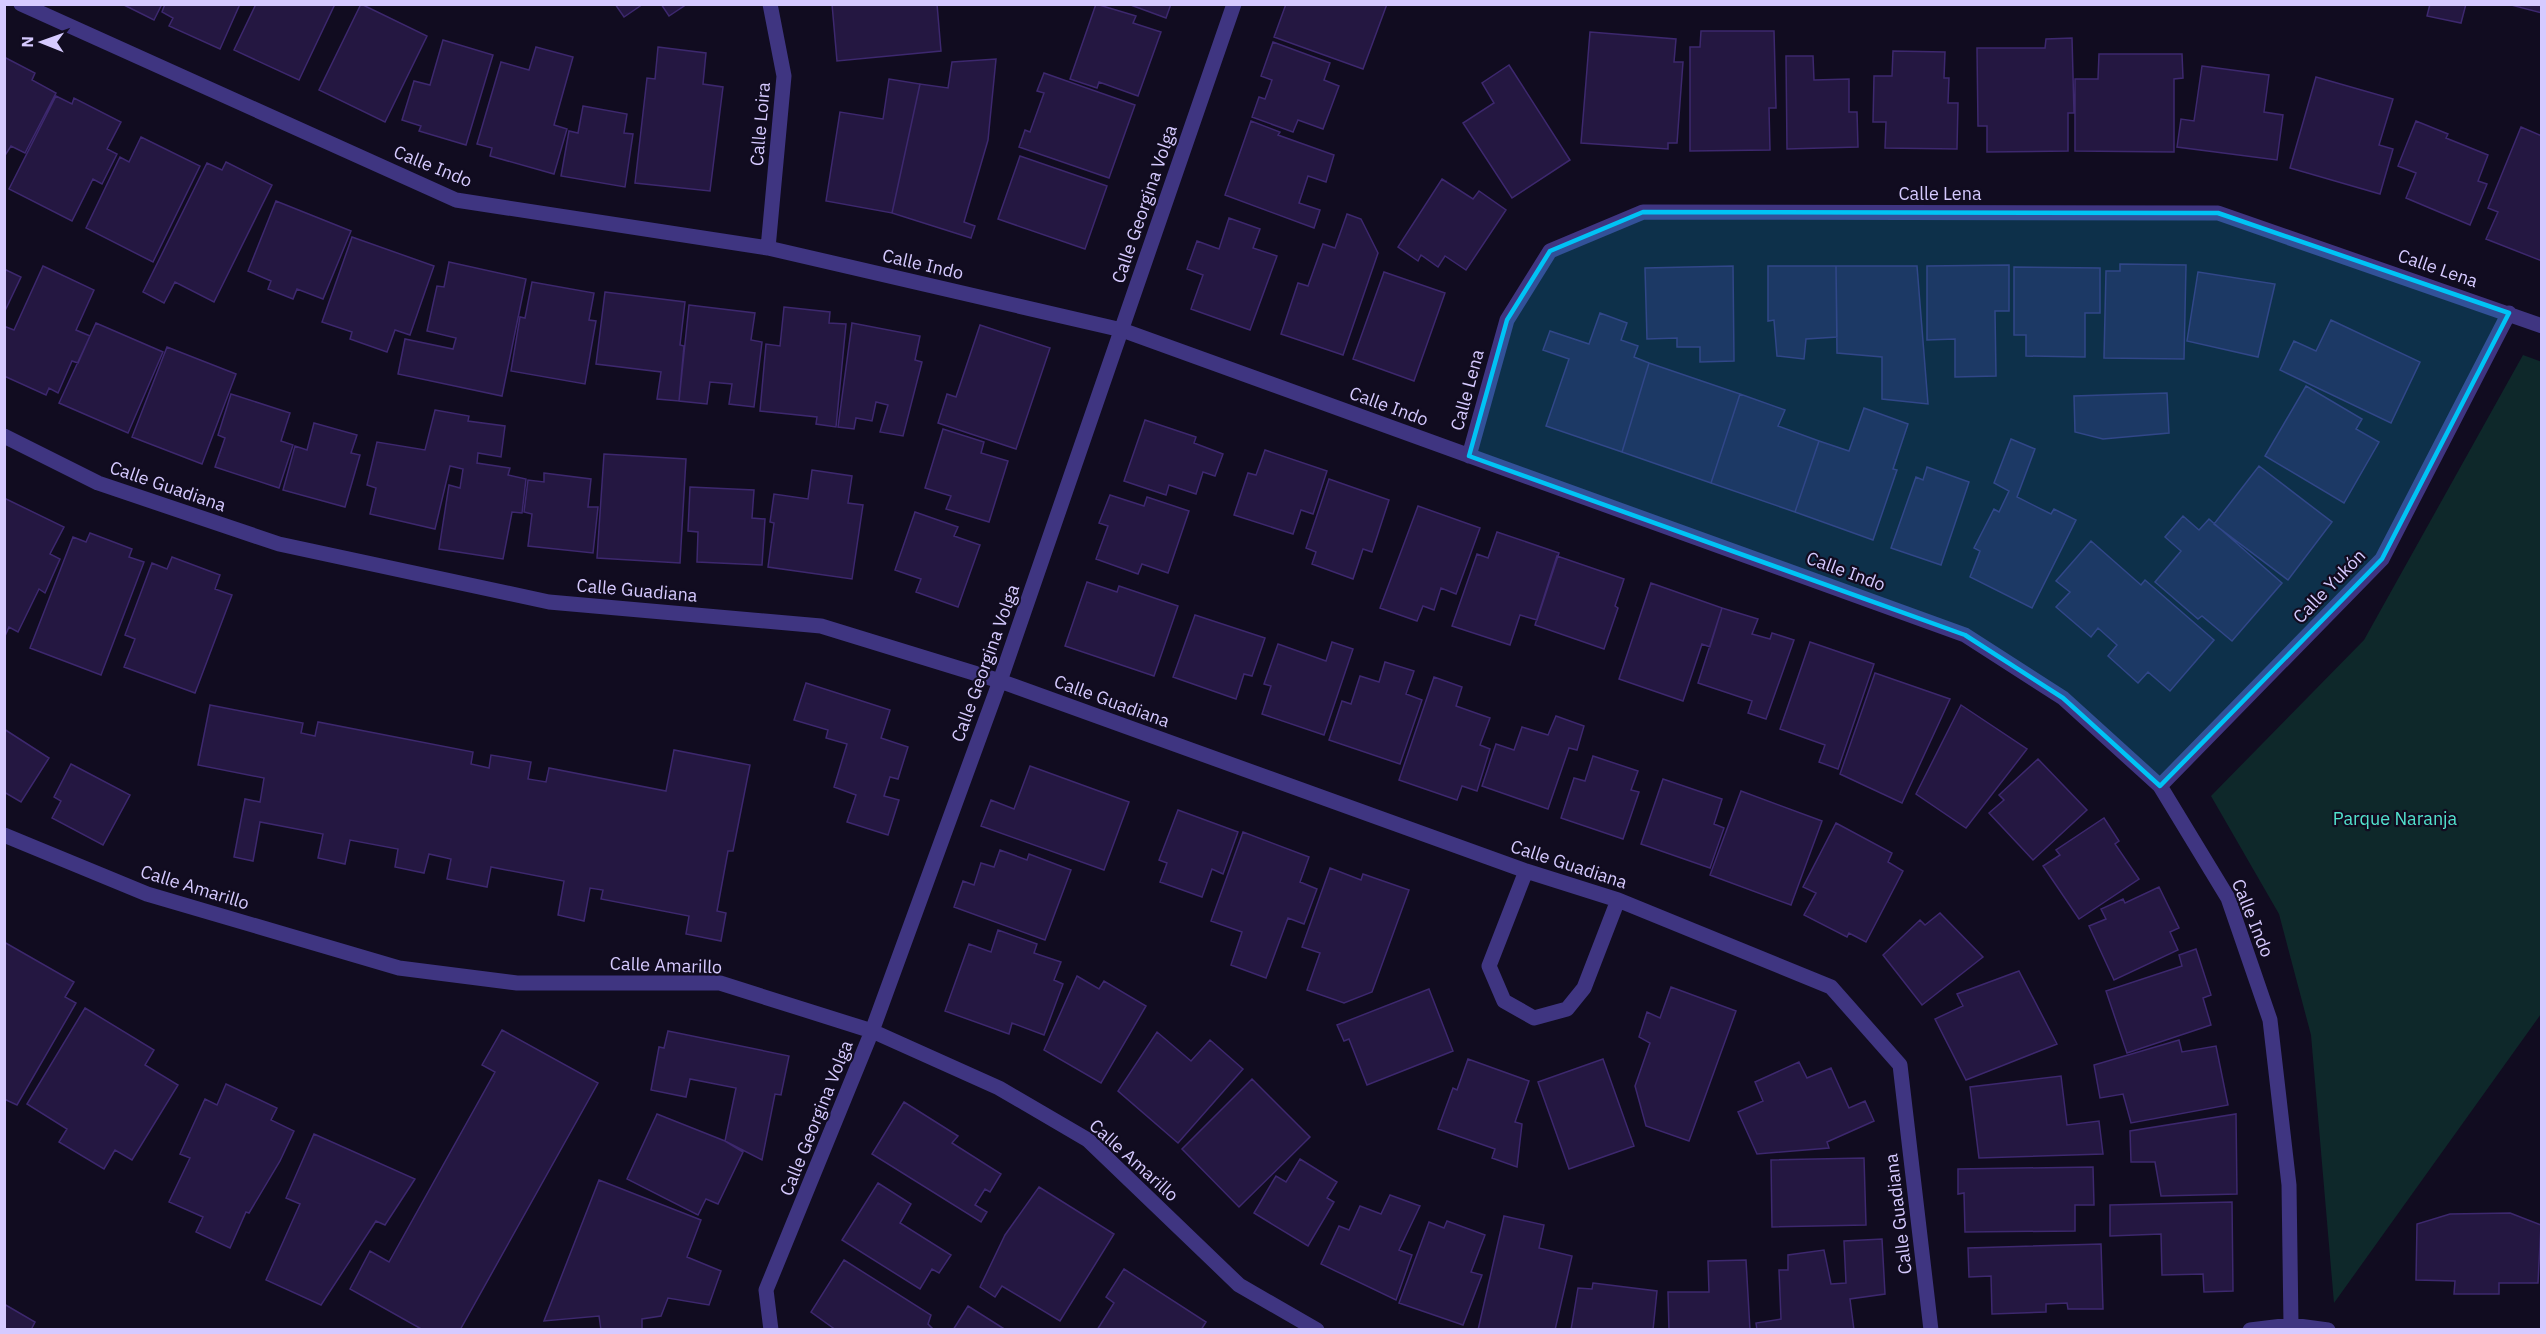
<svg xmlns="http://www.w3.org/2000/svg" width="2546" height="1334" font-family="'IBM Plex Sans',sans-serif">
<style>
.green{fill:#0e282a}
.building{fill:#241741;stroke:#3d286e;stroke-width:1.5}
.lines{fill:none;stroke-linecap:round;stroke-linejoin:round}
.minor{stroke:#3f3581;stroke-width:15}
.marked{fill:#00c3f5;fill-opacity:0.2;stroke:#00c3f5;stroke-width:4.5;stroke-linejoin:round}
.labels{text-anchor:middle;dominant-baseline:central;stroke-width:4.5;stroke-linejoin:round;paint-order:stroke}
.street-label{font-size:18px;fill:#d6caff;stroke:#110c20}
.park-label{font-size:18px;fill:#52e3ce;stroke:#110c20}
</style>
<rect width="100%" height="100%" fill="#110c20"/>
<path class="green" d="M2523 355 2542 362 2541 1014 2334 1303 2311 1035 2279 914 2211 796 2364 640Z"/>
<path class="building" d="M122 4H162L154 20Z
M165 4H240L220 49 169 26 173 18 162 12Z
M256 4H335L299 80 234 50Z
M361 4 427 36 385 122 319 90Z
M615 4H643L624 17Z
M661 4H687L669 16Z
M832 4H937L941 51 837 61Z
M1096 4 1136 16 1133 23 1161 32 1138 96 1099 82 1097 88 1070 79Z
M1128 4H1171L1166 18Z
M1286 4H1387L1363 69 1274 37Z
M2430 4H2466L2461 23 2427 16Z
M2542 4V13L2511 5V4Z
M1701 31H1774L1776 108H1769L1770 150 1690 151V47H1700Z
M1590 32 1676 39 1674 62H1683L1677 143H1668V149L1581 143Z
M2072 38 2074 113H2068V151L1987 152V126H1978L1977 48H2045L2046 39Z
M443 40 493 55 466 145 419 131 421 126 402 120 414 81 430 85Z
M1273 42 1330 63 1324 80 1339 86 1323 129 1298 120 1293 132 1252 117 1259 97 1265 99 1272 80 1261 76Z
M536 47 573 57 554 125 567 129 554 174 490 156 492 148 477 144 501 62 529 70Z
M658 47 706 53 703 84 723 87 710 191 635 183 647 78 655 79Z
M1893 51 1945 52 1944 78H1949L1948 103H1958L1957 149 1885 148 1886 122H1873L1874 76H1892Z
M2099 54H2182L2183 78 2174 79V152L2075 151V79H2098Z
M1786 56H1813L1814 80 1849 79V112H1857L1858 147 1787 149Z
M4 57 35 73 32 80 56 93 25 153 11 146 4 157Z
M996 59 988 140 964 222 975 226 971 238 892 213 920 84 948 88 952 62Z
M1509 65 1570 160 1512 198 1463 123 1494 103 1482 83Z
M2202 66 2269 75 2264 112 2283 115 2277 160 2177 147 2181 119 2194 121Z
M1044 73 1135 105 1109 178 1019 147 1025 130 1030 132 1044 93 1037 91Z
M2316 77 2393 99 2379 145 2393 149 2380 194 2290 168Z
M889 79 920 84 892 213 826 201 840 112 883 119Z
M56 96 72 104 74 98 121 122 107 149 117 154 102 184 93 179 72 221 9 189Z
M583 106 627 114 624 133 633 134 625 187 561 176 569 131 578 133Z
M1251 121 1280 132 1278 135 1334 155 1326 182 1308 176 1299 203 1320 210 1314 228 1225 195Z
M2416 121 2448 134 2446 138 2488 155 2478 181 2487 184 2470 225 2406 198 2416 173 2398 166Z
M2521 127 2542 136V261L2486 239 2498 212 2488 208Z
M141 137 200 166 153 262 86 228 120 157 129 162Z
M1020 156 1107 186 1085 249 998 219Z
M226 162 272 185 214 302 175 282 164 303 143 292 207 163 222 170Z
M1442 179 1473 199 1479 191 1506 210 1466 270 1445 256 1438 267 1421 255 1418 261 1398 247Z
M276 201 351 231 323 299 297 289 293 299 268 289 271 281 248 271Z
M1347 214 1361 219 1378 253 1343 355 1281 334 1298 283 1308 286 1323 244 1335 248Z
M1229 218 1260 229 1253 248 1277 256 1250 330 1191 309 1203 275 1187 269 1197 241 1219 249Z
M352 237 434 266 410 335 395 330 387 352 350 339 352 332 322 322Z
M449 262 526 279 502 396 398 374 405 339 453 349 456 338 427 331 437 286 444 287Z
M2120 264 2186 265 2184 359 2104 358 2106 271H2120Z
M2009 265V311H1995L1996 376 1955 377V339L1927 340V266Z
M43 266 94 290 76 330 90 336 78 363 72 361 58 393 49 388 46 395 4 376V326L14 330Z
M1733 266 1734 361 1700 362V347H1677V338L1647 339 1645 268Z
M1768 266H1836L1837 337 1806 339 1804 359 1777 356 1774 320 1768 321Z
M1836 266H1917L1928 404 1882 399V357L1837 353Z
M2014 267 2100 268V313H2085V357L2026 356V335H2014Z
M4 269 21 277 4 313Z
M1384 272 1445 293 1414 381 1353 359Z
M2198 272 2275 284 2258 357 2187 341Z
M532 282 594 293 589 320 596 321 585 384 511 371 520 317 525 318Z
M605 292 685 302 680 345 684 346 679 401 657 399 661 372 596 364Z
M689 305 755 313 751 340 762 342 754 407 729 404 732 384 710 382 707 404 679 401Z
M784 307 830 312 829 323 846 324 836 427 816 424 817 417 760 411 766 344 780 346Z
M1600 313 1627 323 1621 340 1638 346 1634 357 1649 363 1622 452 1546 426 1569 359 1543 350 1550 331 1589 344Z
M2331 320 2420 362 2391 423 2280 370 2294 341 2316 351Z
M96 323 163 352 128 433 59 403Z
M852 323 920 336 915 360 922 362 903 436 880 432 888 405 876 402 872 421 856 418 854 429 838 427Z
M980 325 1050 348 1016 449 938 423 947 394 956 397Z
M167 347 236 374 202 464 132 437Z
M1649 363 1740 394 1711 483 1622 452Z
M2306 386 2362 419 2356 429 2379 442 2344 503 2265 456Z
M2167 393 2169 433 2103 439 2075 432 2074 396Z
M231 394 290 413 281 441 293 445 279 488 215 467 225 438 218 435Z
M1740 394 1785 410 1778 426 1819 441 1795 512 1711 483Z
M1864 408 1908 424 1893 469 1897 470 1873 540 1795 512 1819 441 1849 451Z
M435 410 469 416 468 421 505 426 501 457 478 453 477 463 510 468 508 475 526 479 522 513 512 512 503 559 439 549 449 485 460 488 463 469 450 466 435 529 370 514 376 488 367 485 377 442 425 450Z
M1145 420 1196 437 1194 443 1223 454 1215 476 1203 472 1196 494 1169 485 1166 495 1124 481Z
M314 423 357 435 351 453 360 455 345 507 283 490 295 446 307 450Z
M943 429 984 442 981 453 1008 461 989 522 946 509 951 496 925 488Z
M2011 439 2035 449 2017 497 2051 514 2054 509 2076 520 2032 608 1970 577 1980 551 1974 548 1994 509 1999 512 2009 491 1994 483Z
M1265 450 1327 471 1313 514 1301 510 1293 534 1234 515 1248 473 1256 475Z
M604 454 686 459 680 563 597 558Z
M2259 466 2332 522 2288 580 2214 524Z
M1927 467 1969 482 1941 565 1891 548 1916 477 1923 480Z
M812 470 852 476 848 503 863 505 852 579 768 567 774 523 770 522 774 494 808 499Z
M544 473 591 479 588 507H598L593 553 528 546 532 514 524 512 528 480 544 482Z
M1329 479 1389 500 1372 552 1363 549 1353 579 1312 564 1316 552 1306 548Z
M690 487 754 490 752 518 765 519 762 565 697 562 698 532 688 531Z
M1110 495 1144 506 1147 497 1189 511 1168 573 1142 564 1138 574 1096 559 1108 526 1099 523Z
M4 498 64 527 50 554 60 559 45 593 39 589 18 632 9 627 5 636Z
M1418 506 1480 528 1456 594 1441 588 1434 610 1423 606 1417 621 1380 608Z
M915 512 958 527 954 536 980 545 958 607 916 592 921 579 895 570Z
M2183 516 2199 530 2209 519 2282 583 2232 641 2202 616 2198 619 2155 582 2181 551 2165 537Z
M1497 532 1559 553 1537 620 1520 615 1510 645 1452 626 1477 554 1488 558Z
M90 533 132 549 129 557 144 562 101 675 30 648 73 537 86 542Z
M2091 541 2141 585 2145 580 2214 640 2170 691 2148 672 2138 683 2108 656 2117 645 2098 628 2091 637 2056 607 2070 592 2056 581Z
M1557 556 1624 579 1615 606 1618 608 1604 649 1535 625Z
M172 557 220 575 215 589 232 595 195 693 124 667 135 639 125 635 152 563 167 569Z
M1087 582 1117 592 1119 586 1178 606 1154 676 1065 646Z
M1651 583 1722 608 1710 647 1702 644 1683 701 1619 679Z
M1722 608 1758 619 1752 634 1770 639 1772 633 1794 640 1766 719 1748 713 1752 701 1698 683Z
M1195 615 1265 638 1252 676 1244 674 1236 699 1173 677Z
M1332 642 1353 649 1324 735 1262 714 1271 686 1264 684 1278 644 1326 661Z
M1810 642 1874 664 1838 769 1819 762 1825 745 1780 729Z
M1385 662 1414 671 1406 694 1422 700 1400 764 1329 740 1342 701 1351 704 1360 676 1379 682Z
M1875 673 1950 699 1902 803 1840 774Z
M1434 677 1462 687 1456 706 1490 718 1480 745 1490 749 1477 791 1462 786 1457 800 1399 780Z
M806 683 890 710 881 738 908 747 898 779 890 777 884 796 899 800 888 835 847 822 856 795 834 787 847 744 826 738 828 730 794 720Z
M210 705 303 723 301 733 315 736 318 722 473 752 471 764 489 768 491 755 531 762 528 779 546 782 549 768 666 791 674 750 750 765 733 851H728L717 911 726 913 721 941 686 934 689 916 601 899 603 890 590 888 584 921 558 915 564 881 491 867 487 887 447 879 451 859 429 854 424 873 395 867 398 849 350 840 345 864 318 858 323 834 260 822 253 861 234 857 245 799 260 802 264 778 198 765Z
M1961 705 2027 749 1966 828 1916 794Z
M1556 716 1584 726 1577 750 1569 748 1548 809 1482 786 1496 744 1514 750 1522 727 1548 735Z
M4 729 49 758 21 802 4 792Z
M1593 756 1638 771 1631 790 1639 792 1623 839 1561 818 1574 778 1585 781Z
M2038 759 2087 810 2033 860 1989 813 2004 800 1999 795Z
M71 764 130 795 103 845 52 818 61 801 54 797Z
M1030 766 1129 802 1104 870 981 826 991 800 1014 809Z
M1663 779 1722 799 1714 824 1724 828 1710 868 1641 844Z
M1741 791 1822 821 1791 905 1710 875Z
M1178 810 1238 832 1223 874 1212 869 1202 897 1160 882 1167 863 1159 860Z
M2104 818 2119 841 2115 844 2139 879 2079 919 2043 866 2060 855 2056 850Z
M1836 823 1892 853 1888 862 1903 871 1866 942 1849 933 1847 937 1804 915 1816 893 1803 887Z
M1243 832 1309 857 1300 882 1317 889 1304 924 1288 918 1266 978 1231 965 1242 932 1211 921Z
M1000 850 1027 860 1029 854 1071 870 1045 940 954 907 963 881 974 885 981 863 994 867Z
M1330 868 1361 880 1363 874 1409 890 1372 992 1344 1003 1307 990 1320 953 1302 947Z
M2159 887 2179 928 2170 932 2178 950 2114 980 2089 926 2106 919 2101 909 2123 899 2125 903Z
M1940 913 1983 957 1922 1005 1883 955 1920 920 1925 925Z
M998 930 1037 944 1034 953 1061 962 1054 980 1063 984 1044 1035 1012 1023 1009 1034 945 1011 969 944 991 952Z
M4 942 74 982 65 997 76 1003 17 1105 4 1099Z
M2196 949 2211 995 2203 998 2211 1025 2127 1053 2106 991 2182 966 2179 955Z
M2019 971 2057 1044 1966 1080 1935 1019 1963 1006 1957 994Z
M1077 976 1099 989 1104 981 1146 1006 1101 1083 1044 1050Z
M1671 987 1736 1011 1689 1141 1646 1126 1635 1086 1650 1043 1639 1037 1647 1012 1660 1018Z
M1429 989 1453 1051 1367 1085 1349 1039 1344 1041 1337 1025Z
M85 1008 154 1050 145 1065 178 1085 132 1160 115 1150 104 1169 59 1142 67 1129 27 1104Z
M502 1030 598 1083 460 1330H423L350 1289 370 1251 389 1262 495 1072 482 1065Z
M668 1031 789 1056 781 1095 775 1094 762 1160 725 1141 736 1088 690 1079 686 1097 651 1090 659 1047 664 1048Z
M1157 1032 1191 1061 1210 1040 1243 1069 1178 1143 1118 1091Z
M2179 1040 2182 1052 2216 1046 2228 1105 2131 1123 2123 1094 2100 1098 2094 1065Z
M1468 1059 1529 1081 1515 1122 1522 1124 1517 1167 1492 1158 1495 1149 1438 1129 1453 1088 1457 1090Z
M1603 1059 1634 1146 1569 1169 1538 1082Z
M1799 1062 1807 1078 1831 1068 1849 1108 1865 1101 1874 1121 1827 1142 1829 1148 1757 1154 1738 1112 1763 1101 1755 1082Z
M2061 1076 2067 1125 2099 1121 2103 1154 1979 1158 1970 1087Z
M1252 1079 1310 1137 1239 1207 1182 1149Z
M226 1084 277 1108 271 1120 294 1131 280 1161 249 1213 246 1212 230 1248 196 1232 203 1217 169 1202 190 1158 180 1154 205 1099 217 1105Z
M904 1102 958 1136 952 1143 1001 1174 990 1192 985 1189 975 1205 987 1212 981 1222 872 1154Z
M657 1114 725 1141 743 1152 718 1204 706 1199 698 1215 627 1179Z
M2236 1114 2237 1194 2161 1196 2155 1162H2131L2130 1131Z
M314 1134 415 1179 385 1225 376 1221 321 1305 266 1280 300 1204 286 1198Z
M1864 1158 1866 1225 1772 1227 1771 1160Z
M1300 1159 1337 1182 1327 1198 1334 1202 1308 1246 1254 1213 1276 1176 1286 1182Z
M2093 1167 2094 1205H2075V1231L1965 1232 1964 1193 1958 1194V1169Z
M599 1180 701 1220 687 1257 721 1271 709 1305 668 1298 661 1316 642 1319V1330H601L599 1316 544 1321Z
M878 1183 911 1204 900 1223 951 1255 939 1273 932 1269 920 1289 842 1240Z
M1039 1187 1114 1234 1060 1321 1002 1286 995 1297 980 1287 1005 1235Z
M1390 1195 1420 1206 1399 1250 1412 1255 1396 1300 1321 1264 1339 1226 1349 1230 1360 1206 1381 1214Z
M2232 1202 2233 1291 2204 1292 2203 1274 2162 1275 2161 1234 2110 1236V1205Z
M2510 1213 2541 1225 2538 1283H2499V1294H2454L2455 1281 2416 1280 2417 1224 2450 1214Z
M1504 1216 1544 1225 1539 1248 1572 1256 1555 1330H1478Z
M1447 1221 1485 1235 1471 1272 1482 1275 1463 1325 1399 1303 1429 1222 1444 1228Z
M1882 1239 1885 1294 1850 1299 1854 1330H1757L1756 1323 1781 1319 1779 1270H1788V1255L1824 1250 1831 1284 1846 1283 1844 1241Z
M2101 1244 2103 1309H2068L2067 1303 2046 1304V1312L1992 1314 1991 1276 1969 1277 1968 1248Z
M844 1260 931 1315 928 1324 934 1330H836L811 1312Z
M1746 1260 1750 1330H1669L1668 1292H1709L1708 1261Z
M1124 1269 1206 1322 1201 1330H1097L1114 1303 1106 1297Z
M1593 1283 1657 1291 1653 1330H1571L1578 1288 1592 1289Z
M4 1304 35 1322 31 1330H4Z
M968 1306 1006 1330H953Z"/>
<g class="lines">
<path class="minor" d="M21 4 456 200 768 248 1122 330 1965 635 2063 698 2160 786 2228 898 2270 1020 2289 1185 2291 1325
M768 248 784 76 770 4
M4 436 98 483 279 544 549 602 821 626 1000 681 1526 871 1618 900 1831 987 1900 1065 1931 1330
M1469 456 1507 320 1550 251 1643 212 2218 213 2542 326
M2160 786 2382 559 2509 313
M4 835 147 894 399 968 517 983H720L872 1031 999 1088 1088 1140 1239 1285 1317 1330
M1526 871 1489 966 1504 1001 1534 1018 1567 1009 1584 988 1618 900
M771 1330 766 1290 872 1031 1000 681 1234 4
M2250 1330 2291 1325 2328 1330"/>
</g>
<path class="marked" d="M1643 212 2218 213 2509 313 2382 559 2160 786 2063 698 1965 635 1469 456 1507 320 1550 251Z"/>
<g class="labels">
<g class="street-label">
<text transform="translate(760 124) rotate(-85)">Calle Loira</text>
<text transform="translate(433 166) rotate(22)">Calle Indo</text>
<text x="1940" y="193">Calle Lena</text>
<text transform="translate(1144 204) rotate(-71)">Calle Georgina Volga</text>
<text transform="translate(923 264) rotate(13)">Calle Indo</text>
<text transform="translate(2438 268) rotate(19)">Calle Lena</text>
<text transform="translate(1467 390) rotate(-75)">Calle Lena</text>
<text transform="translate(1389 406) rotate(20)">Calle Indo</text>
<text transform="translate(168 486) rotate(19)">Calle Guadiana</text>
<text transform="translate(1846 571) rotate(20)">Calle Indo</text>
<text transform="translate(2329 586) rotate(-46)">Calle Yukón</text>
<text transform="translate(637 590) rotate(5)">Calle Guadiana</text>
<text transform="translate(985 663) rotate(-70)">Calle Georgina Volga</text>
<text transform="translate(1112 701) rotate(20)">Calle Guadiana</text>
<text transform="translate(1569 864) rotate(18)">Calle Guadiana</text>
<text transform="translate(195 887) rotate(17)">Calle Amarillo</text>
<text transform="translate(2253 918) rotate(68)">Calle Indo</text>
<text transform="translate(666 965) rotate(2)">Calle Amarillo</text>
<text transform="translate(816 1118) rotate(-68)">Calle Georgina Volga</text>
<text transform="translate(1134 1160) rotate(42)">Calle Amarillo</text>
<text transform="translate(1898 1214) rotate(-97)">Calle Guadiana</text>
</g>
<g class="park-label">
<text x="2395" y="818">Parque Naranja</text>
</g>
</g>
<rect width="2546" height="1334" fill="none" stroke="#d6caff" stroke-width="12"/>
<g transform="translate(42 42) rotate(271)" stroke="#110c20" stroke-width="4.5" paint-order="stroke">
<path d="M0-4.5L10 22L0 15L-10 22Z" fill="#d6caff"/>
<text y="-9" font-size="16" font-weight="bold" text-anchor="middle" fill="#d6caff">N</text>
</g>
</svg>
